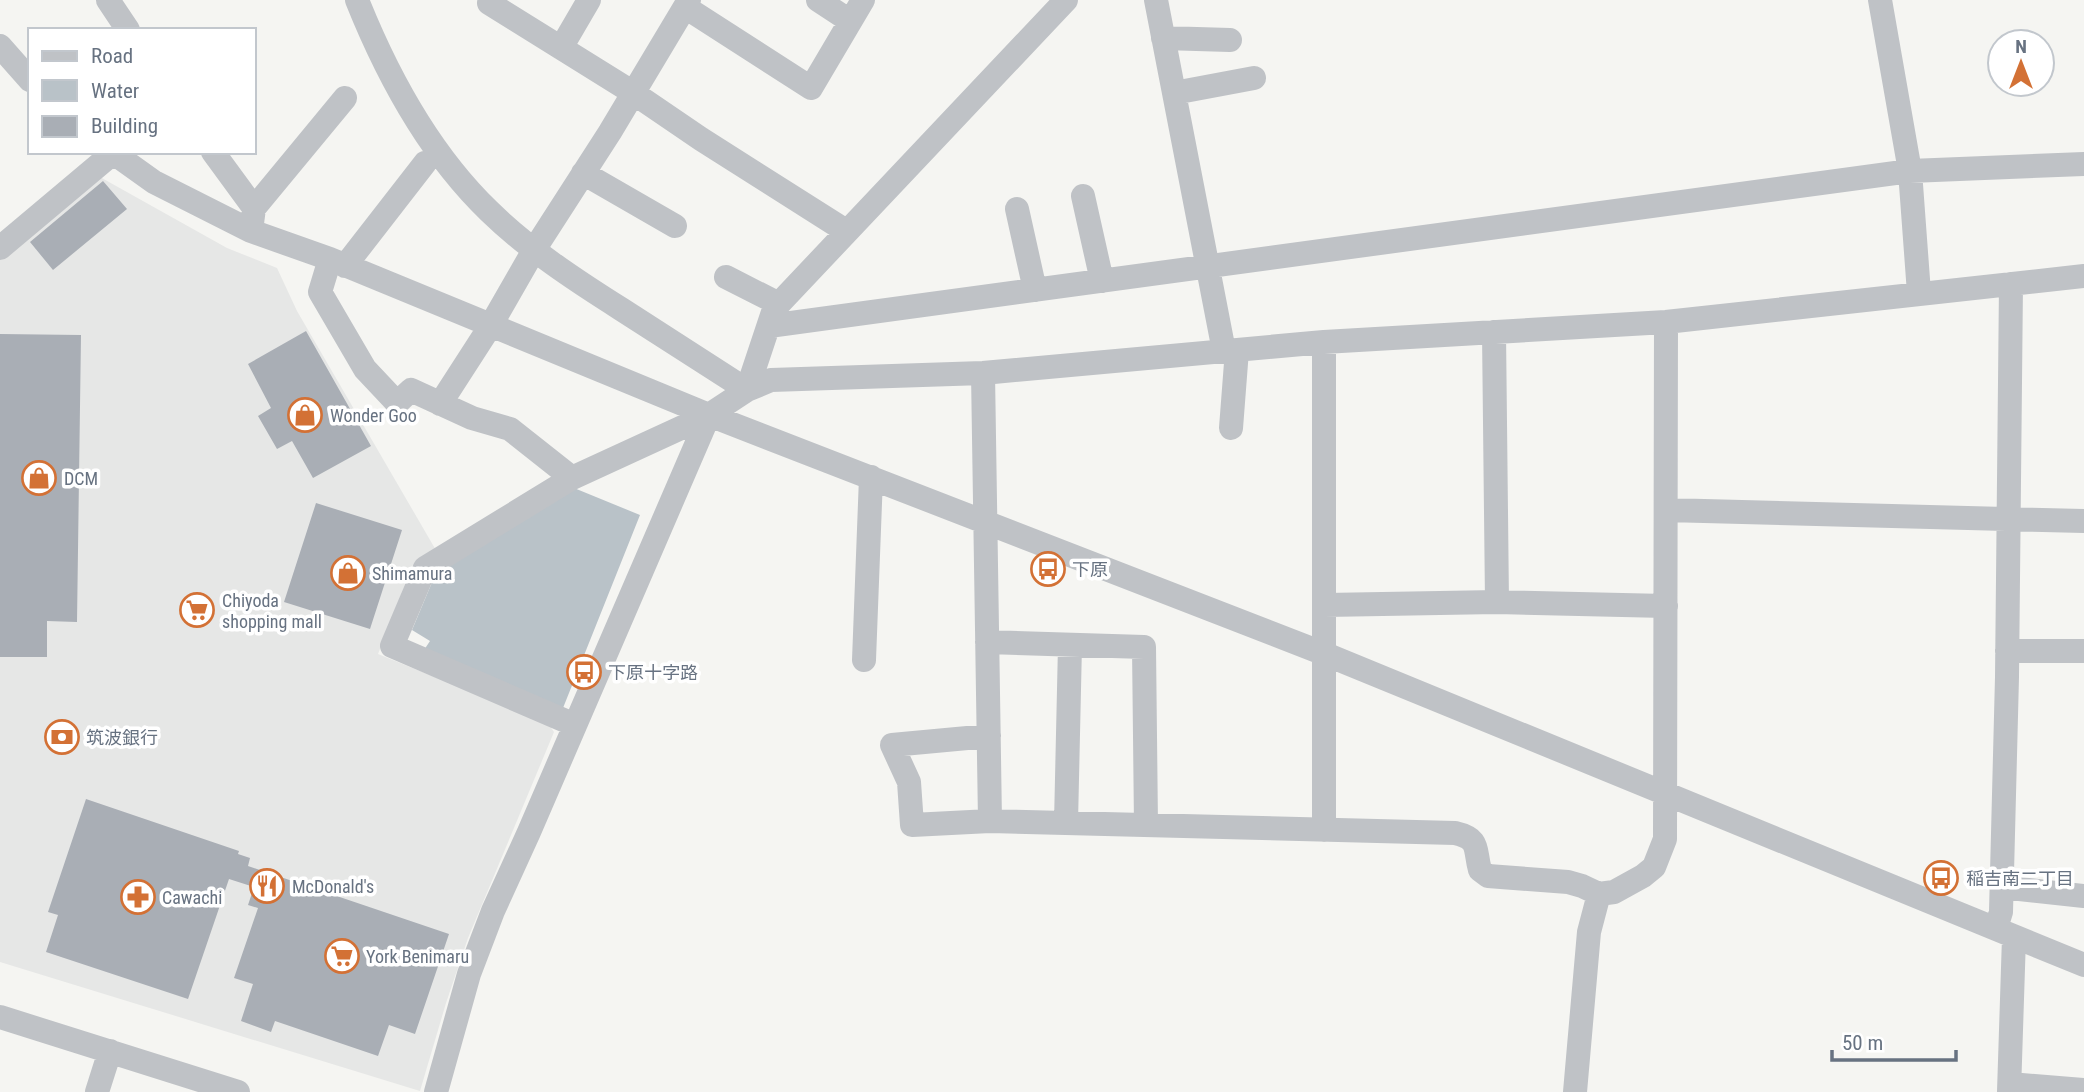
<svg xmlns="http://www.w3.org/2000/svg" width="2084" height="1092" font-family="'Roboto Condensed','Noto Sans JP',sans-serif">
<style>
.built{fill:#e6e7e6}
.water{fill:#b9c2c8}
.building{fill:#a9aeb5}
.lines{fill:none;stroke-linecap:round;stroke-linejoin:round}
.minor{stroke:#bfc2c6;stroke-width:24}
.labels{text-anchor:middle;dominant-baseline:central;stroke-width:7;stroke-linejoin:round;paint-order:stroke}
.poi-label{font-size:18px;fill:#677281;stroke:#fff;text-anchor:start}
</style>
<rect width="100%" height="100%" fill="#f5f5f2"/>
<path class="built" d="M100 177 227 248 277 268 297 311 437 552 412 566 378 654 548 723 554 732 468 938 446 1003 420 1091 0 962V257Z"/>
<path class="water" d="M574 488 640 515 563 708 424 650 430 641 412 630 438 568Z"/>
<path class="building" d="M103 181 127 209 53 270 30 242Z
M306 331 371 446 313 478 292 441 277 449 258 416 271 408 248 364Z
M0 334 81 335 77 622 47 621V657H0Z
M316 503 402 530 370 629 284 602Z
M86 799 239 851 238 854 250 858 248 866 449 934 415 1034 389 1025 378 1056 275 1021 271 1032 241 1021 253 984 234 978 258 908 248 905 254 887 229 879 188 999 46 952 58 915 48 912Z"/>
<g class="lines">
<path class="minor" d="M108 0 128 30
M357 0C387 75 430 154 489 211 528 249 575 280 621 309 663 336 705 363 747 390
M818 0 850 21
M1156 0 1224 351
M1880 0 1910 171 1919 293
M489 3 632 92 701 139 846 231
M685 7 811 88 863 0
M1163 38 1230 40
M0 46 30 80
M561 48 589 0
M1174 93 1254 78
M112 152 154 182 251 231 330 259 709 415 1325 654 2084 965
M213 152 254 208
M583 173 675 226
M1083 196 1102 281
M1017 209 1035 290
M251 231 254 208 345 98
M0 248 113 153
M330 259 320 292 365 369 397 403 411 390 472 418 510 429 572 478 709 415 747 390 771 380 983 373 1324 342 1666 322 2084 276
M345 266 425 163
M726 277 779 304
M769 326 1910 171 2084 164
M1494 332 1497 602
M1324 342V830
M983 373 990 821 1455 833C1481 839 1474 849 1480 870L1488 876 1568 882 1582 886 1599 894 1614 892 1643 876 1654 867 1665 839 1666 322
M747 390 774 309 1066 0
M440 404 491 325 534 250 610 132 689 0
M1231 428 1237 350
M572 478 425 568 392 646 575 725
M1666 510 2084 521
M1325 605 1497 602 1666 606
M987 642 1144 647 1146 825
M2007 651H2084
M864 660 871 477
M989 736 892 745 909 782 912 825 990 821
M1066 823 1070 645
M2001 887 2084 896
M1996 928 2001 912 2007 677 2011 284
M0 1017 238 1092
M2010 1084 2084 1090
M97 1092 110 1051
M436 1092 469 974 493 911 529 832 709 415
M1575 1092 1589 932 1599 894
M2009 1092 2014 937"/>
</g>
<defs>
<g id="shop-ring" transform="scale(1.75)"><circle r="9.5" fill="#fff" stroke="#d37135" stroke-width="1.5"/><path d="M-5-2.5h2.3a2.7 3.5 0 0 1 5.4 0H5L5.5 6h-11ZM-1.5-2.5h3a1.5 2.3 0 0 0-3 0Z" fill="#d37135"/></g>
<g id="bus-ring" transform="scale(1.75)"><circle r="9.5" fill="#fff" stroke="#d37135" stroke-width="1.5"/><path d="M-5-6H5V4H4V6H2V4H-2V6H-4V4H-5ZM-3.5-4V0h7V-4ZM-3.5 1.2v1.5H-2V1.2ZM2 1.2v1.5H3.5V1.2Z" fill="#d37135"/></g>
<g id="supermarket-ring" transform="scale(1.75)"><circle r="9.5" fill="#fff" stroke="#d37135" stroke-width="1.5"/><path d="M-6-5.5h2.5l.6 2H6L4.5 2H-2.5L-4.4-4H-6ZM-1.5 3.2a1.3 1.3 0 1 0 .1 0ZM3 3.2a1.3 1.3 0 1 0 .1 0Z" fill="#d37135"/></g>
<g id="bank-ring" transform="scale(1.75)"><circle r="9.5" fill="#fff" stroke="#d37135" stroke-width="1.5"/><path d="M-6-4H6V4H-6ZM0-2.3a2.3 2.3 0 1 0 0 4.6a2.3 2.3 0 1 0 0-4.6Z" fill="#d37135"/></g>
<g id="restaurant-ring" transform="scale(1.75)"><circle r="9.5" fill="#fff" stroke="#d37135" stroke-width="1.5"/><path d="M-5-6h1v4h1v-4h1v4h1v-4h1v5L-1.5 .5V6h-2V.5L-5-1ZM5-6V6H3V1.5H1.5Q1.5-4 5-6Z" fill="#d37135"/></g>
<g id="pharmacy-ring" transform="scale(1.75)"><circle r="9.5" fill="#fff" stroke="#d37135" stroke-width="1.5"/><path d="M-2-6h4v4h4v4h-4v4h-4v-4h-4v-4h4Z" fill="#d37135"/></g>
</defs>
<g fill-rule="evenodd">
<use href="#shop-ring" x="305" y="415"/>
<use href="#shop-ring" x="39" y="478"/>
<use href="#bus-ring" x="1048" y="569"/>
<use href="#shop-ring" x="348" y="573"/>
<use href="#supermarket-ring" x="197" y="610"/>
<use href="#bus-ring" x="584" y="672"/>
<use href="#bank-ring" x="62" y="737"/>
<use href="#bus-ring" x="1941" y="878"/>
<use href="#restaurant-ring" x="267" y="886"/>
<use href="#pharmacy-ring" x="138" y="897"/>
<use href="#supermarket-ring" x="342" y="956"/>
</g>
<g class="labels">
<g class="poi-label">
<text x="330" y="415">Wonder Goo</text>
<text x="64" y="478">DCM</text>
<text x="1072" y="569">下原</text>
<text x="372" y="573">Shimamura</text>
<text x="222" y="600">Chiyoda<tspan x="222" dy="21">shopping mall</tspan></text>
<text x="608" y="672">下原十字路</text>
<text x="86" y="737">筑波銀行</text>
<text x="1966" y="878">稲吉南二丁目</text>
<text x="292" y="886">McDonald's</text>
<text x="162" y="897">Cawachi</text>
<text x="366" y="956">York Benimaru</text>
</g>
</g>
<rect x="28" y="28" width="228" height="126" fill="#ffffff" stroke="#c2c7cd" stroke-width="2"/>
<rect x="42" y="51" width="35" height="10" fill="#bfc2c6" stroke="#c2c7cd" stroke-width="2"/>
<text x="91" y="63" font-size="21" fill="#677281">Road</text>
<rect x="42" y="80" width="35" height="21" fill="#b9c2c8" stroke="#c2c7cd" stroke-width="2"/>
<text x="91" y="98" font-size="21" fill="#677281">Water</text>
<rect x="42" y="116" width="35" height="21" fill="#a9aeb5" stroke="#c2c7cd" stroke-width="2"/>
<text x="91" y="133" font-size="21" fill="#677281">Building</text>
<g transform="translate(2021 63)"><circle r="33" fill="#ffffff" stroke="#c2c7cd" stroke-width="2"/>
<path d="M0-5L12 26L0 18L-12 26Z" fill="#d37135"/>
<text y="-10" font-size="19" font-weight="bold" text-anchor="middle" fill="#677281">N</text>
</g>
<path d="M1832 1050v10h124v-10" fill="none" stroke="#677281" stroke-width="3.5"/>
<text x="1842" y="1050" font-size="21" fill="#677281" stroke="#ffffff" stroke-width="5" paint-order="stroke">50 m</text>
</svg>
